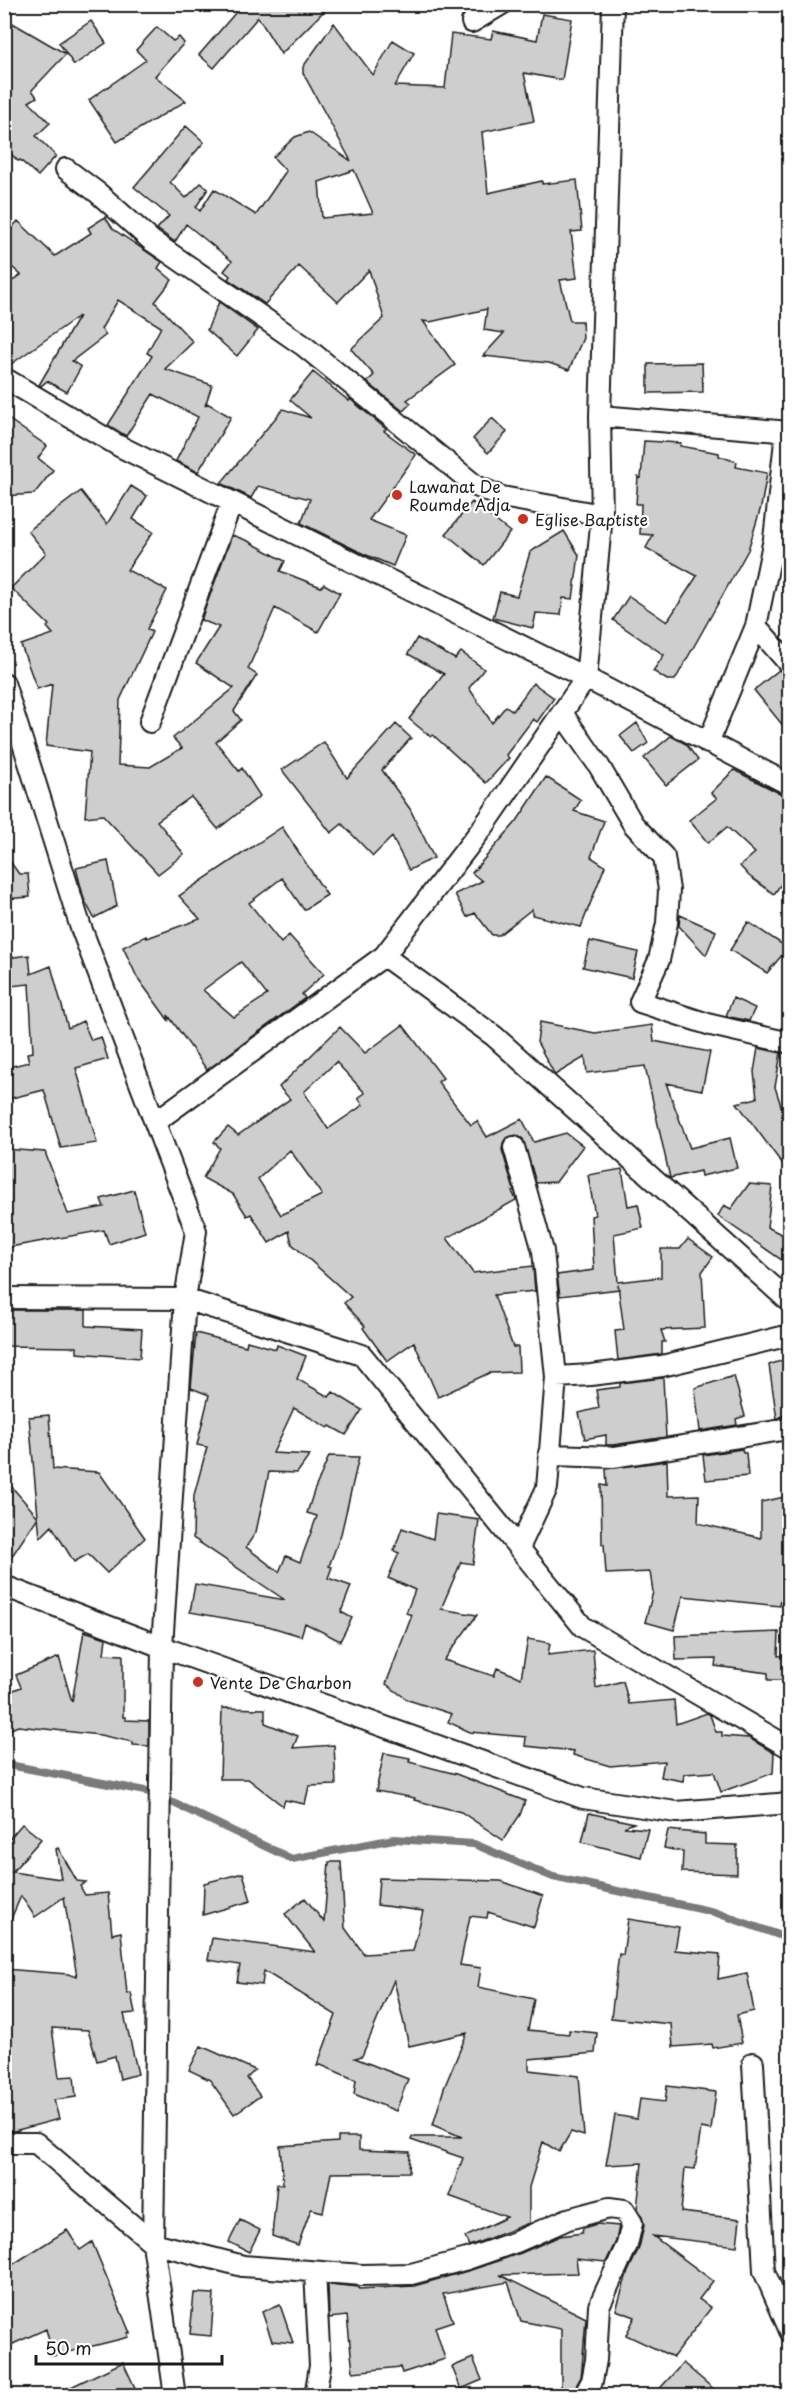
<svg xmlns="http://www.w3.org/2000/svg" width="794" height="2400" font-family="'Playpen Sans',sans-serif">
<style>
.lines{fill:none;stroke-linecap:round;stroke-linejoin:round}
.stream{stroke:#7a7a7a;stroke-width:8}
.building{fill:#cecece;stroke:#1c1c1c;stroke-width:1.5;fill-rule:evenodd}
.minor-casing{stroke:#1c1c1c;stroke-width:24}
.minor{stroke:#fff;stroke-width:20}
.poi-dot{fill:#c8321e;stroke:#fff;stroke-width:2}
.labels{text-anchor:middle;dominant-baseline:central;stroke-width:4.5;stroke-linejoin:round;paint-order:stroke}
.poi-label{font-size:16px;fill:#1c1c1c;stroke:#fff;text-anchor:start}
</style>
<rect width="100%" height="100%" fill="#fff"/>
<filter id="ink" filterUnits="userSpaceOnUse"><feTurbulence type="fractalNoise" baseFrequency=".0167" numOctaves="2"/><feDisplacementMap in="SourceGraphic" scale="12" xChannelSelector="R" yChannelSelector="G"/><feConvolveMatrix kernelMatrix="1 2 1 2 8 2 1 2 1" color-interpolation-filters="sRGB"/></filter>
<g filter="url(#ink)">
<g class="lines">
<path class="stream" d="M4 1764 150 1792 292 1859 394 1839 474 1844 553 1877 714 1912 790 1939"/>
</g>
<path class="building" d="M243 4H331L281 54 258 17 214 68 199 55Z
M542 14 572 19 562 80 524 73 534 121 482 132 488 193 542 181V184L577 180 582 231 571 232 577 278 560 280 570 321H582L583 338 569 370 549 363 483 356 504 333 484 330 487 309 430 322 423 321 455 365 407 400 411 403 403 411 367 382 374 375 351 349 384 318 369 270 338 302 299 266 265 304 228 279 230 276 224 271 232 261 186 224 175 242 157 229 169 216 134 187 186 126 204 142 170 182 186 198 201 183 208 189 196 207 200 211 214 189 256 215 286 171 273 157 295 137 309 132 351 161 303 73V67L334 23 373 75 393 40 414 53 395 86 445 88 451 34 491 39 493 31 537 40ZM354 170 373 213 322 218 319 182Z
M4 18 66 54 32 90 37 97 29 102 50 123 36 136 56 156 38 176 20 160 18 161 4 147Z
M91 21 106 43 74 65 59 43Z
M157 27 173 41 179 37 184 43 155 76 186 101 117 142 89 100 146 60 136 50Z
M105 217 113 229 162 262 158 268 172 280 155 302 193 342 165 369 212 385 205 406 207 403 231 417 198 472 176 461 198 417 153 394 126 436 108 425 152 356 147 353 161 327 118 300 101 329 106 335 72 361 81 367 67 392 47 381 41 386 39 385 79 316 7 367 4 366V287L21 275 4 260V236L18 221 55 256 91 233 88 228Z
M219 302 258 330 237 356 207 330Z
M702 363 703 392 648 393V364Z
M313 372 349 401 350 399 386 429 384 431 416 455 369 520 406 535 393 566 364 554 301 523 310 499 258 486 251 498 221 483 283 409 311 418 290 400Z
M4 416 47 446 38 458 53 470 34 494 4 496Z
M492 418 507 432 488 453 473 439Z
M644 441 681 443 680 446 719 453V456L737 462 736 467 767 473 761 507 748 550 675 680H667L653 671 664 655 613 620 629 596 667 622 697 576 646 548 653 535 640 534 641 504H636L638 477 641 478Z
M131 486 147 496 133 519 153 532 127 570 167 590 147 629 152 632 120 700 118 765 150 767 182 748 173 738 234 688 196 663 219 627 201 620 232 535 248 541 285 561 280 571 321 587 324 584 340 593 318 632 275 608 248 669 257 675 234 711 241 720 216 742 239 771 242 768 260 796 218 829 191 797 157 821 184 854 158 874 103 815 85 817 90 752 46 746 52 684 37 689 21 645 53 634 47 627 49 625 11 588 46 553 28 531 81 491 107 524Z
M472 502 510 532 484 565 446 534Z
M564 531 579 555 573 599 563 598 561 615 536 613 533 628 493 618 500 592 517 596 530 552Z
M417 638 455 659 461 652 484 669 469 688 492 723 506 706 513 711 533 683 554 698 537 722 533 719 506 755 509 758 486 783 433 735 431 737 409 719 444 674 408 654Z
M779 670 789 677V733L754 690Z
M637 723 648 743 634 753 620 736Z
M396 724 411 738 382 770 410 809 434 858 409 870 392 837 373 856 342 824 331 833 282 770 324 742 347 778Z
M671 736 686 744 698 760 666 785 644 758Z
M734 770 781 794 789 801V873L774 894 749 876 740 866 755 853 727 827 708 843 689 820 717 798 711 793Z
M546 777 581 800 574 811 604 821 591 857 605 866 581 927 532 915V909L499 935H492L475 913 467 917 455 894 482 881 472 873 517 821Z
M282 827 327 895 304 910 282 878 249 903 281 943 289 935 324 974 302 994 305 998 207 1070 168 1015 169 1021 137 977 123 947 146 936 147 938 200 919 179 896ZM241 962 267 995 234 1017 203 990Z
M4 853 19 874H28L30 897 6 899Z
M108 861 117 906 94 918 84 899 76 868Z
M680 915 716 931 706 955 679 926Z
M748 922 788 948 767 973 730 950Z
M590 941 638 952 632 978 583 967Z
M29 955 31 974 51 966 68 1028 83 1021 91 1040 101 1037 108 1059 76 1068 97 1143 61 1148 44 1090 4 1100V1068L29 1062 27 1053 33 1052 29 984 10 986 6 958Z
M733 998 755 1008 749 1021 726 1016Z
M540 1022 595 1033 652 1025 654 1041 710 1052 702 1090 666 1083 690 1148 730 1138 737 1168 701 1176 700 1171 670 1178 645 1066 587 1073 585 1057 555 1075 537 1042Z
M403 1025 443 1078 438 1082 471 1125 477 1121 487 1137 522 1119 534 1142 566 1133 583 1146 556 1182 536 1183 523 1139 516 1135 506 1138 503 1143 502 1150 514 1190 512 1191 516 1200 447 1238 473 1273 533 1266 535 1291 494 1295 513 1347H518L519 1372 489 1373 438 1397 414 1342 387 1361 363 1328 365 1326 344 1303 351 1297 292 1244 289 1231 269 1243 251 1214 247 1216 233 1194 203 1178 220 1148 214 1142 228 1127 238 1135 290 1099 279 1087 340 1027 365 1053ZM336 1062 365 1093 358 1098 363 1105 328 1129 304 1092ZM290 1150 322 1195 281 1215 258 1179Z
M758 1048 781 1053 775 1087 785 1118 789 1114V1173L737 1103 757 1098 754 1072Z
M4 1149 45 1152 68 1214 104 1207 101 1199 134 1190 145 1232 109 1244 104 1230 4 1248Z
M622 1169 628 1206 638 1204 643 1228 614 1234 618 1282 661 1277V1249H680L688 1239 713 1257 702 1272 705 1328 661 1330 665 1342H662V1354L618 1360 615 1331 624 1330 618 1285 619 1289 560 1296 557 1275 594 1270 591 1216 595 1215 588 1175Z
M749 1184 772 1186 767 1227 789 1238V1265L718 1216 724 1205 731 1209Z
M4 1310H86V1326L142 1329 140 1358 77 1353V1347L4 1346Z
M196 1333 246 1346 247 1341 276 1349 277 1345 306 1356 297 1379 329 1397 333 1392 362 1410 346 1435 330 1426 328 1428 294 1408 273 1453 310 1455 297 1473 269 1472 256 1532 246 1547 279 1572 286 1556 300 1562 317 1516 307 1513 314 1491 329 1456 359 1457 341 1534 329 1566 332 1567 328 1578 351 1586 341 1612 352 1618 340 1641 305 1623 301 1636 268 1626 190 1612 195 1584 285 1600 193 1538 194 1495 207 1447 197 1445 209 1395 191 1388Z
M789 1358V1413L777 1419 769 1365Z
M734 1376 745 1416 736 1419 737 1425 700 1431 695 1388Z
M663 1378 666 1437 613 1445H606V1435L585 1439 579 1413 599 1408 596 1390 620 1387V1383Z
M49 1415 53 1469 99 1472 145 1538 107 1573 88 1554 74 1562 52 1526 40 1538 29 1417Z
M742 1449 743 1453H746L748 1476 706 1480 703 1455Z
M667 1461 668 1496 699 1495 698 1523 761 1538V1502L789 1496V1599L781 1598 780 1606 683 1596 674 1630 645 1622 653 1592 650 1572 606 1574 604 1544H602L601 1485 607 1486 606 1469Z
M4 1478 38 1517 4 1568Z
M436 1514 479 1520 473 1564 461 1562 441 1609 477 1615 444 1660 494 1676 497 1668 521 1678 528 1639 550 1643 548 1655 593 1650 596 1688 623 1681 629 1704 674 1700 676 1724 707 1713 710 1715 716 1732H722V1736L749 1738 774 1753 773 1773 721 1792 714 1772 684 1774 683 1781 661 1777 664 1761 610 1766 573 1755 574 1751 525 1746 526 1737 470 1732 448 1722 452 1714 408 1700 386 1684 412 1615 406 1613 415 1590 388 1578 399 1553 394 1551 402 1528 433 1539Z
M84 1631 106 1638 104 1654 123 1655V1717H125V1720L149 1721V1746L133 1745V1742L100 1735 18 1726 4 1732V1694L21 1687 16 1675 59 1657 72 1702Z
M779 1632 778 1656 789 1655V1680H768V1673L715 1666 716 1659 676 1660 675 1636Z
M222 1708 265 1709V1723L298 1736 293 1748 334 1745 336 1785 309 1786 305 1804 285 1800 283 1806 248 1779H220Z
M384 1753 410 1758 409 1762 456 1774 525 1801 520 1815 503 1840 461 1812 414 1800 415 1798 376 1791Z
M589 1813 634 1823 624 1827 648 1829 641 1857 582 1842Z
M22 1824 41 1839 12 1872 61 1879 56 1849 58 1848 77 1881 86 1882 80 1886 85 1895 108 1893 112 1934 121 1932 127 1994 131 1993 135 2013 124 2014 138 2074 120 2079 115 2056 97 2061 88 2030 52 2028 59 2077 74 2076 76 2097 54 2100 59 2119 14 2131H4V1969L68 1974 77 1977 64 1897 35 1917 21 1896 4 1935V1845Z
M668 1830 705 1834V1844L737 1845V1874L682 1872 683 1852 664 1848Z
M329 1862H341L345 1928 364 1954 413 1951 423 1911 377 1905 379 1878 501 1881 543 1896 534 1927 488 1912 487 1918 470 1916 460 1965 481 1968 478 1987 534 1999 528 2030 569 2034V2030L597 2033 595 2053 529 2059V2070L579 2076 584 2136 571 2132 559 2152 543 2142 529 2187V2223L469 2246 465 2237 507 2217 449 2196 463 2158 411 2140 412 2137H462L433 2125 444 2088 467 2033 409 2046 394 1980 362 2056 355 2058 408 2079 396 2111 354 2094 356 2080 321 2065 317 2066 336 2015 264 1971 262 1985 237 1982 240 1965 208 1960 212 1938 315 1952 285 1914 305 1898 324 1922Z
M243 1873 251 1901 203 1915 204 1883Z
M628 1919 679 1927 675 1950 720 1954 718 1979 747 1973 754 2011 737 2015 742 2043 713 2048 712 2044 673 2047 671 2024 611 2018 619 1954 623 1955Z
M201 2046 255 2070 247 2078 260 2096 234 2114 210 2080 189 2070Z
M667 2086 716 2092 711 2130 701 2128 695 2169 685 2168 681 2212 740 2219 737 2246 653 2236 713 2281 699 2299 711 2308 673 2357 626 2335 635 2317 616 2310 627 2274 639 2248 644 2226 642 2217 637 2209 642 2163 606 2165 615 2115 637 2119 640 2099 665 2102Z
M338 2137H359V2150L410 2152 409 2172 331 2173 323 2212 311 2209 298 2245 272 2236 277 2184H283L280 2146 338 2142Z
M240 2220 260 2230 249 2252 229 2242Z
M597 2224 619 2226 616 2241 606 2262 576 2259 578 2273 500 2275 586 2318 582 2368 581 2377 573 2391 561 2392V2329L521 2321 508 2282 443 2294 453 2321 435 2327 445 2359 402 2373 400 2367 353 2372 347 2316 329 2318 328 2284 359 2287V2289L414 2286 471 2270 521 2253 560 2236 582 2233 583 2228Z
M67 2230 80 2250 92 2242 130 2333H127L129 2337 53 2356 46 2329 4 2348V2270Z
M194 2293 214 2294 211 2336 190 2334Z
M280 2305 293 2343 272 2341 262 2312Z
M473 2358 482 2380 461 2389 452 2367Z
M123 2362 136 2390 125 2396H52Z
M683 2363 722 2396H653Z"/>
<g class="lines">
<g class="minor-casing">
<path id="minor" d="M472 22 502 4
M66 169 98 193 152 241 304 346 476 486 502 497 602 515
M4 378 119 446 586 678 790 785
M600 416 790 432
M756 626 790 665
M4 683 80 925 196 1231 185 1299 162 1647 153 2243 175 2396
M562 713 599 766 633 824 664 857 669 890 667 923 659 960 640 1002 711 1025 790 1043
M150 722 232 502
M708 743 756 626 774 539 786 432
M384 956 494 1036 790 1302
M155 1122 384 956 484 826 586 678 602 515 600 416 613 4
M514 1147 543 1251 556 1377 547 1488 519 1548
M4 1298 185 1299 362 1355 583 1627 790 1748
M556 1377 591 1375 662 1366 790 1335
M549 1453 552 1455 614 1457 782 1430 790 1425
M4 1586 162 1647 583 1798 676 1812 790 1803
M753 2063 764 2271 790 2331
M4 2143H36L153 2243 243 2266 362 2275 411 2274 467 2259 516 2242 568 2219 609 2208 624 2210 632 2223 627 2245 599 2306 596 2360 592 2381 584 2396
M315 2396 320 2366 315 2272"/>
</g>
<use href="#minor" class="minor"/>
</g>
</g>
<g class="poi-dot">
<circle cx="397" cy="495" r="6"/>
<circle cx="523" cy="519" r="6"/>
<circle cx="198" cy="1682" r="6"/>
</g>
<g class="labels">
<g class="poi-label">
<text x="409" y="486">Lawanat De<tspan x="409" dy="18">Roumde Adja</tspan></text>
<text x="535" y="519">Eglise Baptiste</text>
<text x="210" y="1682">Vente De Charbon</text>
</g>
</g>
<rect width="794" height="2400" fill="none" stroke="#fff" stroke-width="24"/>
<rect x="12" y="12" width="770" height="2376" fill="none" stroke="#1c1c1c" stroke-width="2" filter="url(#ink)"/>
<path d="M36 2355v9h186v-9" fill="none" stroke="#1c1c1c" stroke-width="3"/>
<text x="45" y="2355" font-size="18" fill="#1c1c1c" stroke="#ffffff" stroke-width="4.5" paint-order="stroke">50 m</text>
</svg>
